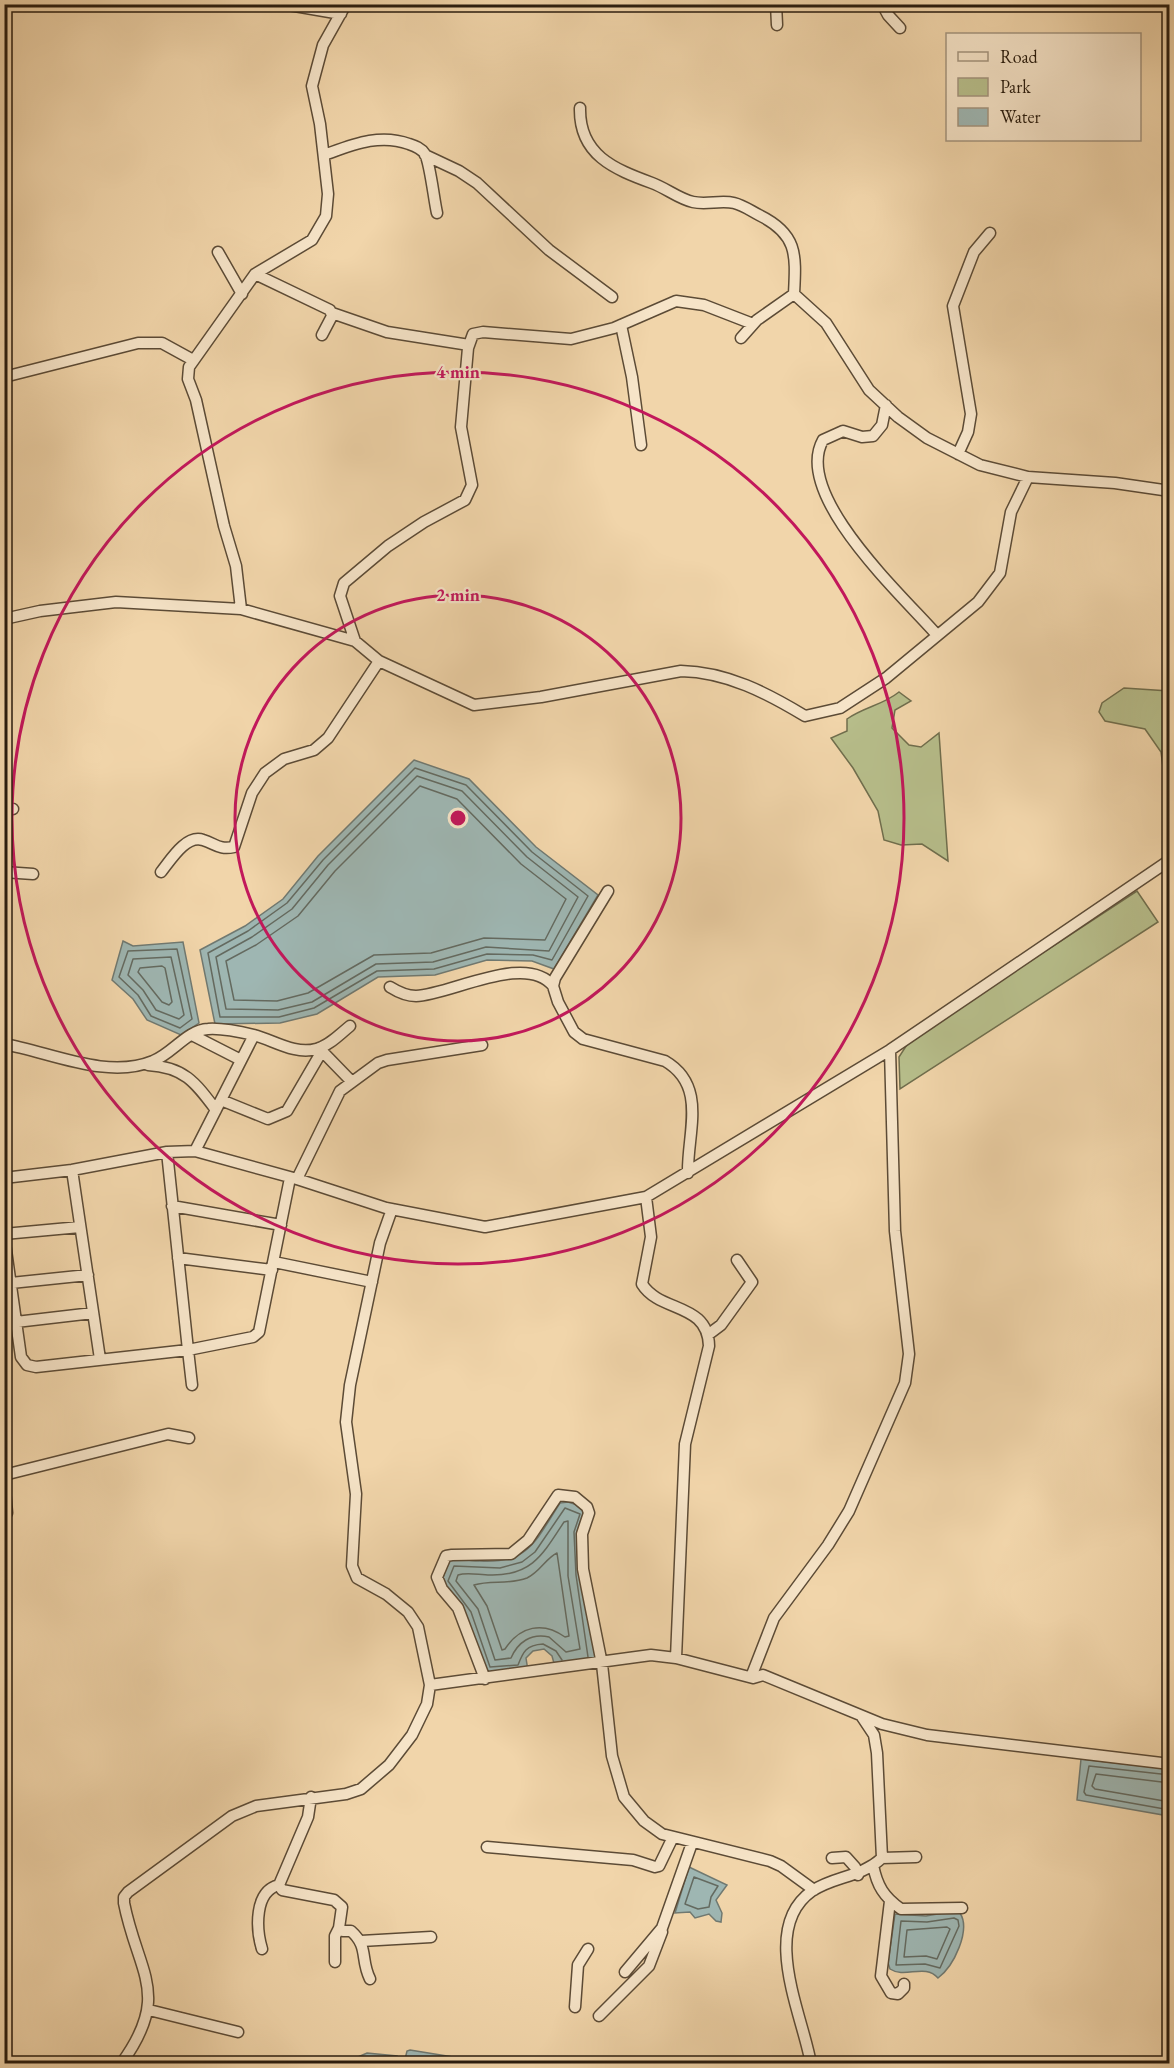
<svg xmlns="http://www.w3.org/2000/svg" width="1174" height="2068" font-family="'EB Garamond',serif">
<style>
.green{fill:#b7be8b;stroke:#706e4d;stroke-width:1.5}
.water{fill:#9eb6b2;stroke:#707971;stroke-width:1.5}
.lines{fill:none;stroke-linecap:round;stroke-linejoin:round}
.shore{stroke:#646a60;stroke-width:1.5}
.minor-casing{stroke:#5c4b36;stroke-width:13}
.minor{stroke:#f6e4c8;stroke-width:10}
.ring{fill:none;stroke:#c2185b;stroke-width:3}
.centre{fill:#c2185b;stroke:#f6e4c8;stroke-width:3}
.ring-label{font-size:18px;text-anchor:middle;font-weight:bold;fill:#c2185b;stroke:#f6e4c8;stroke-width:4.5;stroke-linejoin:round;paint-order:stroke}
</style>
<rect width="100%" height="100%" fill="#f1d5aa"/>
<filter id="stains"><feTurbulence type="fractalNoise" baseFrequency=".00333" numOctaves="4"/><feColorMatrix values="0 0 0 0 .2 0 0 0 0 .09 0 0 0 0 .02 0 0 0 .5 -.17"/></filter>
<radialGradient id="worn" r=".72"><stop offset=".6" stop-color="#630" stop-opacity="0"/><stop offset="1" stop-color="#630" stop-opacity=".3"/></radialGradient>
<path class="green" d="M1124 688 1169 691V813L1161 752 1145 729 1105 721 1099 712 1102 703Z
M899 692 911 701 895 710 892 728 909 745 921 747 939 733 948 861 922 844 901 845 884 840 878 811 853 768 831 738 847 731V719C864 707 883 705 899 692Z
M1137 891 1158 922 900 1089 899 1057 910 1040Z"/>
<path class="water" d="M414 760 469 779 536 847 598 895 554 969 532 961 487 960 435 975 378 977 317 1014 280 1023 215 1024 200 950 245 926 283 899 318 856Z
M123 941 133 946 183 942 199 1023 181 1035 147 1020 133 999 112 980Z
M568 1502 584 1507 580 1533 596 1662 555 1667 552 1656 544 1649 533 1651 526 1658 528 1671 486 1674 466 1615 442 1581 448 1561C456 1557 470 1561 480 1561 529 1564 536 1540 560 1503Z
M1081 1759 1169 1769V1816L1077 1800Z
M689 1867 727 1885 716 1900 722 1913 721 1922 716 1921 709 1914 695 1918 690 1912 675 1913Z
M955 1911 960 1913C971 1930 954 1966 938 1978 925 1963 905 1979 890 1969L888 1963 895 1914 926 1916Z
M410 2050 490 2063H404L407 2051Z
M367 2053 397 2056V2063H344Z"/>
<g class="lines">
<path class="shore" d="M415 768 466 785 532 852 588 896 552 960 533 955 487 954 434 969 377 971 314 1008 279 1017H220L208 953 248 931 287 903 323 860Z
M417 776 462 791 527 857 578 897 549 951 486 947 433 962 376 964 312 1002 278 1010 226 1009 216 957 252 937 292 909 328 865Z
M420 786 457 799 521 864 566 899 545 940 484 938 431 953 374 955 308 993 277 1001 234 1000 226 961 256 945 298 916 335 871Z
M177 949 192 1019 180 1028 151 1016 138 995 119 977 128 951Z
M171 957 184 1015 179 1019 156 1010 143 990 128 975 133 959Z
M162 966 165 968 172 1002 169 1005 162 1002 138 972 140 968Z
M568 1521V1576L580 1649 566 1652 549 1637C531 1633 518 1642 511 1658L495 1660 478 1609 456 1581 458 1575C467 1572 479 1575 490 1575 532 1576 543 1554 564 1522Z
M557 1553 569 1636 565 1637C543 1621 520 1626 505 1649L502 1650 487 1606 474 1585C491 1580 509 1585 527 1578 540 1572 546 1558 557 1553Z
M562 1660 556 1651 543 1644C526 1645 523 1652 518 1665L490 1667 471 1612 448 1581 454 1566 500 1568 522 1562 535 1552 565 1508 580 1514 574 1532 576 1575 588 1657
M1170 1775 1089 1766 1084 1792 1086 1795 1170 1810
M1170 1783 1096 1774 1092 1786 1095 1789 1170 1802
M694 1877 718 1886 711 1897 709 1907 698 1909 685 1904Z
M954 1918 958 1920 959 1926 940 1968 925 1964 896 1965 901 1921 927 1922Z
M947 1927 950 1929 937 1959 926 1956 904 1957 907 1930Z"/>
<g class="minor-casing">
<path id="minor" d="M283 4 341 14
M776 4 777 25
M882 4 888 15 900 28
M580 108C579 155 614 169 652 183 666 188 679 199 693 202 706 205 721 200 734 203 743 205 751 211 759 215 798 234 796 255 794 294L826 323 869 390 898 417 927 438 980 465 1028 477
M324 155C352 145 379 133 409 144 415 146 421 148 425 154 430 163 434 200 437 213
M425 155 459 171 477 183 549 250 612 297
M218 252 242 294
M255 274 330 310 332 316 322 335
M332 313 387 332 469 345
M621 325 632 377 641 445
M741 338 757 320 794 294
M8 376 138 343H162L193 360
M886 405 882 425 873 436 862 437 843 431 823 440C792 495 903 596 937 635
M958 454 968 432 971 414 953 306 974 252 990 233
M241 609 236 566 224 526 196 400 188 379 189 367 255 274 312 240 326 216 328 194 320 124 312 86 323 45 346 4
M4 619 40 611 116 602 241 609 355 641 379 661 474 705 541 697 681 671C727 672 767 693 805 716L840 708 886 678 978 602 1000 573 1011 512 1028 477 1115 483 1170 491
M355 641 340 596 344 583 388 546 424 522 465 500 472 485 461 427 468 348 473 334 483 332 571 339 614 328 676 301 704 305 753 324
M4 809H13
M4 872 33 874
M161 872C170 861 186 834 203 840 216 844 219 850 234 847L252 793 265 773 284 759 314 750 328 738 379 661
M608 891 555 978 553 986 558 1002 574 1032 583 1039 665 1061C708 1086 687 1133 688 1173
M390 987C398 992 407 996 416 996 450 995 526 952 553 986
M192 1035 241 1060
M4 1044C50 1052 107 1080 153 1061 172 1054 187 1030 208 1029 221 1028 241 1032 254 1035 273 1040 295 1055 316 1049 329 1046 340 1034 350 1026
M319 1048 352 1082
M148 1065C184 1067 195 1082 216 1110
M221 1100 268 1119 287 1111 322 1051
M195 1151 254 1035
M72 1170 100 1359
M4 1178 72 1170 167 1152 195 1151 297 1179 386 1208 485 1227 646 1197 890 1050 1170 860
M297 1179 340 1091 378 1063 387 1060 482 1045
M646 1197 651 1237 642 1284C660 1313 708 1302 709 1346L685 1444 676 1658
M172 1206 281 1225
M4 1234 80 1227
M4 1236 21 1357 27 1365 36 1367 188 1350 167 1152
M178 1258 272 1270
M274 1262 372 1282
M11 1283 88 1275
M16 1322 93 1313
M709 1334 721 1325 752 1282 737 1260
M192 1385 188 1350 253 1337 259 1332 290 1178
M4 1475 168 1434 189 1438
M4 1478 7 1513
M751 1677 774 1618 828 1545 849 1511 905 1383 909 1354 895 1231 890 1050
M485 1679 458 1608 442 1589 437 1577 446 1556 452 1555 511 1554 528 1540 558 1495 575 1497 587 1507 589 1513 582 1534 583 1569 602 1664 612 1756 624 1797 644 1821 662 1834 770 1861 781 1866 814 1890
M430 1685 651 1655 676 1658 753 1678 763 1675 882 1724 927 1735 1170 1764
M311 1797 308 1817 279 1885 282 1890 334 1900 342 1907 339 1928 343 1931H351C369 1947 360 1959 370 1979
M487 1847 633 1860 655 1867 659 1866 673 1837
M832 1858 846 1857 855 1867 858 1875
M882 1858 916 1857
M873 1865C877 1886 884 1897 901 1909L962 1908
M890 1901 881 1976 891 1993 898 1994 904 1988V1984
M361 1941 431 1937
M262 1949C256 1929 254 1891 279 1885
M335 1962V1936L339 1928
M625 1972 662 1928 692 1843
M575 2007 578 1965 588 1949
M149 2010 238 2032
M599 2016 649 1966 662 1932
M121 2064C172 1994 138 1974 124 1903V1897L128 1892 232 1816 256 1806 346 1794 361 1789 389 1765 412 1735 427 1704 430 1685 418 1627 408 1612 386 1594 357 1578 352 1566 356 1494 346 1422 350 1385 380 1243 392 1209
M811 2064C803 2016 759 1928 812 1891 834 1876 860 1878 882 1858L877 1753 874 1735 862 1717"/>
</g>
<use href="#minor" class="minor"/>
</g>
<g class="ring">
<circle cx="458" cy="818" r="223"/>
<circle cx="458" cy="818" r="446"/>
</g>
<circle cx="458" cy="818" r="9" class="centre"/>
<g class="ring-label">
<text x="458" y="378">4 min</text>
<text x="458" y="601">2 min</text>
</g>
<rect width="1174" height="2068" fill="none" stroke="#f1d5aa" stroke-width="24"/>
<rect x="6" y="6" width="1162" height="2056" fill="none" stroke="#2a1d0f" stroke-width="3"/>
<rect x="12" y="12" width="1150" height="2044" fill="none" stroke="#2a1d0f" stroke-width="1.5"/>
<rect x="946" y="33" width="195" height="108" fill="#f6e4c8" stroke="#a4947e" stroke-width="1.5"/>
<rect x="958" y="52" width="30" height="9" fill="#f6e4c8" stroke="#a4947e" stroke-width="1.5"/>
<text x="1000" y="63" font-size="18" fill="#2a1d0f">Road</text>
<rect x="958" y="78" width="30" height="18" fill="#b7be8b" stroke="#a4947e" stroke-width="1.5"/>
<text x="1000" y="93" font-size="18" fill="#2a1d0f">Park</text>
<rect x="958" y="108" width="30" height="18" fill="#9eb6b2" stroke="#a4947e" stroke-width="1.5"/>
<text x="1000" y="123" font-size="18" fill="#2a1d0f">Water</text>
<rect width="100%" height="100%" filter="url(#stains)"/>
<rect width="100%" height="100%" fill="url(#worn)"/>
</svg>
